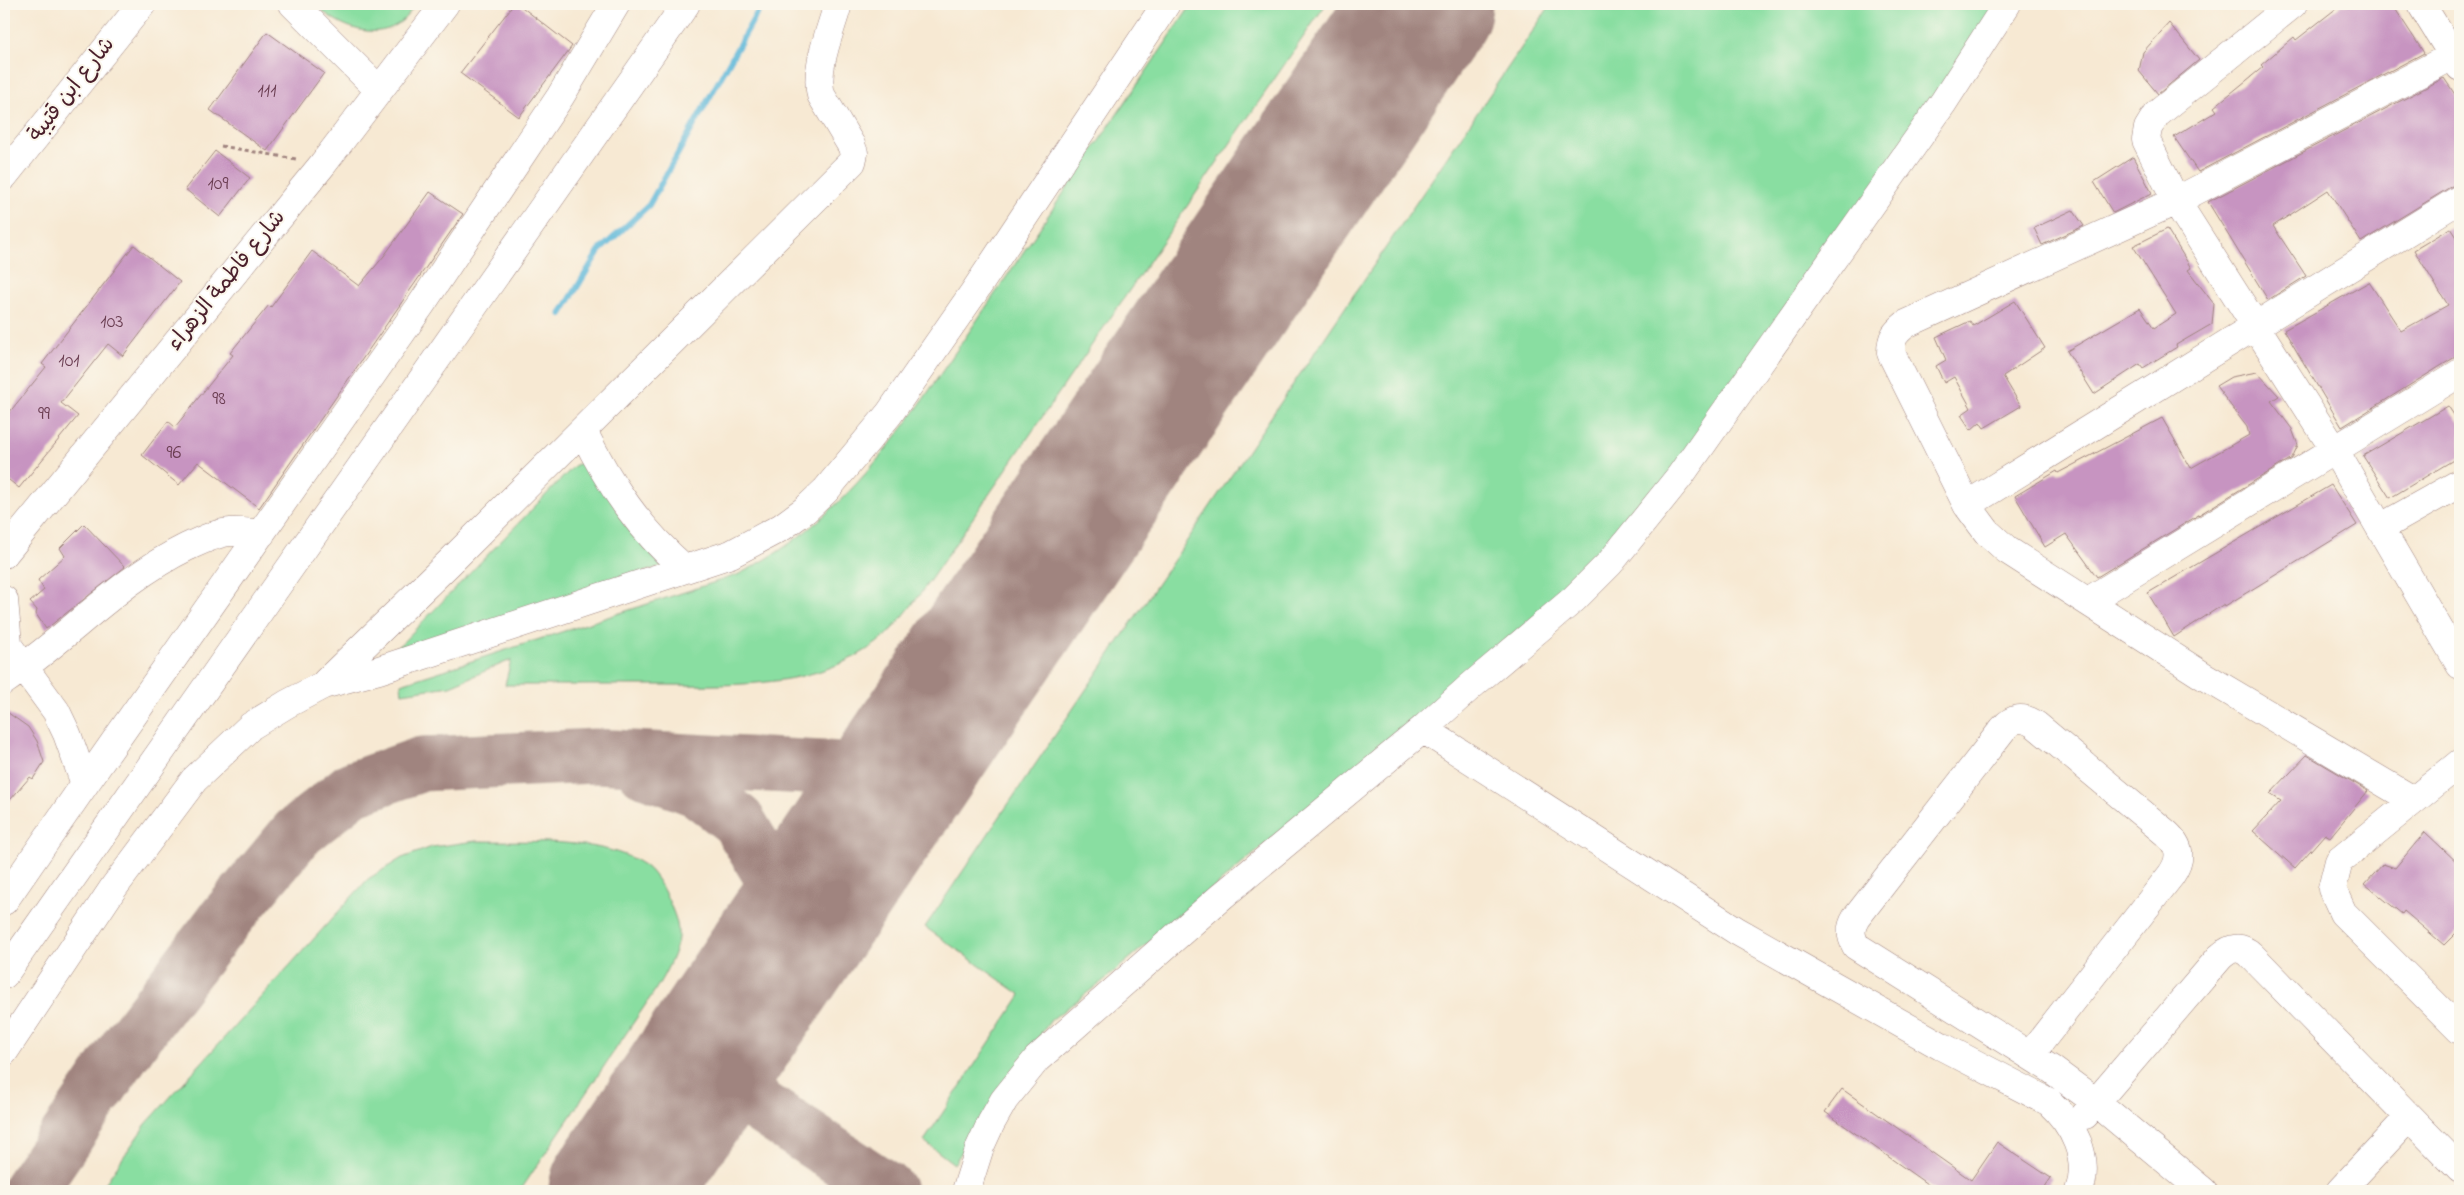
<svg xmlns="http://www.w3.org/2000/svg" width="2464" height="1195" font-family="'Indie Flower','Playpen Sans Arabic',sans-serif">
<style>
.green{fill:#89dea1;stroke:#6a7e66}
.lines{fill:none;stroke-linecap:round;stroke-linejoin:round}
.stream{stroke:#5ab6d8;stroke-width:6}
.taxiway{stroke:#a0847f;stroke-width:55}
.runway{stroke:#a0847f;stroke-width:139}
.building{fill:#c794c1}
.minor-casing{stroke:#a0847f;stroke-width:29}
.path{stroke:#a0847f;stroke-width:3;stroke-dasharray:4 4;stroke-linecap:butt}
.minor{stroke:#fff;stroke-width:28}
.labels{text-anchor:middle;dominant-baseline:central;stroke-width:4;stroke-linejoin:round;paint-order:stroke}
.number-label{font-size:20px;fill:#693c50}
.street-label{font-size:22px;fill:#4a1f2b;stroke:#fbf7ec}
</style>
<rect width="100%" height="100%" fill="#fbf7ec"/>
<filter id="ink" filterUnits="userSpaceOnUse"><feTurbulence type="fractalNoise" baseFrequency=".02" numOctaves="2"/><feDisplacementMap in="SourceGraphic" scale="10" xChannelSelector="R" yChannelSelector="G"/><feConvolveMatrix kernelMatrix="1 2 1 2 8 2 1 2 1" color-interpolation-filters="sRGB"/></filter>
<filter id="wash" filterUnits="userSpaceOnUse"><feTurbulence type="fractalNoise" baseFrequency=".0096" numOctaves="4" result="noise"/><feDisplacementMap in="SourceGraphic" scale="20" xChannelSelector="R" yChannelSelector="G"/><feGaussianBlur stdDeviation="1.12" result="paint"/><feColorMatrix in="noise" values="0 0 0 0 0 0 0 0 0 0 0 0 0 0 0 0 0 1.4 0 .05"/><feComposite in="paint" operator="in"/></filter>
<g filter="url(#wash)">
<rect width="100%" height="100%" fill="#f7e9d3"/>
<path class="green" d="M315 4H416C412 9 408 15 403 20 377 44 336 26 315 4Z
M1192 4H1326L931 579C912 604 895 632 868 649 804 690 725 685 653 685 604 685 554 685 505 685L511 660 450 686 402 693 401 684 737 575C815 537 869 475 918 407Z
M1551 4H2011L1623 555 1267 843 1103 981 1051 1020 1004 1085 954 1164 924 1141 1021 995 925 927Z
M589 459 671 563 384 657 402 643 574 466Z
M476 841C524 842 604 837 644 865 655 873 662 887 668 899 672 909 678 921 678 932 680 950 660 983 650 998L520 1191H100L146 1124 368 879 402 858 432 847Z"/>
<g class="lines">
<path class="stream" d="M561 314 599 251 649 205 762 4"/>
<path class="taxiway" d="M644 770 698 790 738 821 771 876 788 940
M702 1068 889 1191
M29 1191 132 1040 221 924 297 833 352 789 422 764 595 756 902 772"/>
<path class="runway" d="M618 1191 1423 4"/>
</g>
<g id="blocks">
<path class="building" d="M514 4H518L572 46 519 117 460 73Z
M2342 4H2392L2424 53 2198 172 2174 137 2217 111 2214 107 2263 67 2261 65 2294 37 2296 40Z
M2169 23 2199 60 2158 94 2139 71 2143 52Z
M267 32 324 73 267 151 210 110Z
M2444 78 2460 102V183L2452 186 2361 242 2328 190 2273 226 2306 276 2268 300 2208 202Z
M215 151 250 178 220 217 185 189Z
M2133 157 2152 193 2113 213 2094 182Z
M430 192 463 214 259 508 198 462 179 485 142 455 168 421 175 427 233 355 230 353 269 305 271 307 312 251 359 286 384 256Z
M2073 210 2084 226 2042 245 2034 228Z
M2451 228 2460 242V354L2342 427 2284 330 2369 282 2401 331 2448 305 2414 250Z
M2167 229 2191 268 2188 270 2214 304 2212 324 2176 345 2177 347 2143 368 2140 364 2094 394 2067 351 2140 308 2154 328 2176 314 2133 246Z
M134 245 180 282 123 356 108 344 61 403 78 416 19 488 4 476V419L46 367 42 364Z
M2015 301 2045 348 2003 376 2021 406 1984 428 1980 422 1971 430 1961 415 1971 408 1954 377 1944 383 1936 366 1946 360 1936 337 1970 321 1973 326Z
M2257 372 2279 396 2271 401 2292 429 2298 445 2292 458 2097 577 2066 534 2045 547 2015 496 2057 471 2058 473 2162 418 2191 468 2249 435 2247 427 2216 386 2231 377Z
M2448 406 2460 424V456L2390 498 2363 456Z
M2331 485 2357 525 2225 606 2224 604 2174 637 2148 593Z
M84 524 125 567 46 629 36 614 37 610 30 602 44 590 38 580 65 556 60 548Z
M4 710 28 727 37 741 44 762 33 779 30 777 4 807Z
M2307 755 2368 791 2330 837 2325 834 2295 868 2253 831 2281 801 2270 794Z
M2425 832 2460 865V929L2444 945 2404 911 2402 914 2365 884 2383 864 2395 868Z
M1842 1089 1971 1180 1997 1142 2051 1178 2042 1191H1937L1825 1112Z"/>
</g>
</g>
<g filter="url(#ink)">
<use href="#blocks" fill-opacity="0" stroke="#a0847f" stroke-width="1"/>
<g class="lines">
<g class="minor-casing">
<path id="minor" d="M293 4 378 89
M2293 4 2156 115 2148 128 2146 140 2176 201 2334 449 2460 665
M2421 4 2460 67
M4 176 142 4
M583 431C610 486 639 529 685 569
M1967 505 2460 199
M2380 528 2460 483
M4 554 323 164 445 4
M4 600 8 644
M2088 601 2460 373
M4 640 56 711 67 734 85 784 4 901
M4 681C67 639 119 580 187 547 200 541 216 533 230 532 240 531 251 533 261 534
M326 682 450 562 852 162 854 153 851 145 821 95C814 68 831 30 838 4
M1423 729 1737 931 1941 1046 2049 1102C2073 1124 2091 1158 2079 1191
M2460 763 2339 861 2332 889 2343 913 2460 1030
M85 784 421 305 560 97 616 4
M2413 800 2202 675 2007 550 1987 532 1967 505 1891 353C1891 337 1895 333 1906 324L2176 201 2460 52
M4 975 686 4
M4 1052 114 887 194 780 251 726 287 704 323 685 379 670 731 554 782 527 805 510 826 490 889 414 974 292 1166 4
M2030 1055 2171 875C2182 859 2181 847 2167 834L2036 725C2023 716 2013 717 2003 729L1856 918C1850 928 1850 935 1856 946L2051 1069 2096 1102 2203 1191
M2085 1115 2220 957C2231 947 2241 945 2252 956L2460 1169
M966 1191 980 1147 991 1123 1004 1100 1037 1059 1222 896 1423 729 1471 686 1574 599 1610 563 1680 476 1943 103 2007 4
M2340 1191 2409 1117"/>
</g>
<path class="path" d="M221 146 296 159"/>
<use href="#minor" class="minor"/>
</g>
</g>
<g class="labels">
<g class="number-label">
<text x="267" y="91">111</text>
<text x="218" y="184">109</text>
<text x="112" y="322">103</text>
<text x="69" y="361">101</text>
<text x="219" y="399">98</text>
<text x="44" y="414">99</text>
<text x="174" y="453">96</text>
</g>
<g class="street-label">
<text transform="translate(72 90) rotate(-52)">شارع ابن قتيبة</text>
<text transform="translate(227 281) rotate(-51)">شارع فاطمة الزهراء</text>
</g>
</g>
<rect width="2464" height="1195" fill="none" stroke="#fbf7ec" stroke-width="20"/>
</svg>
